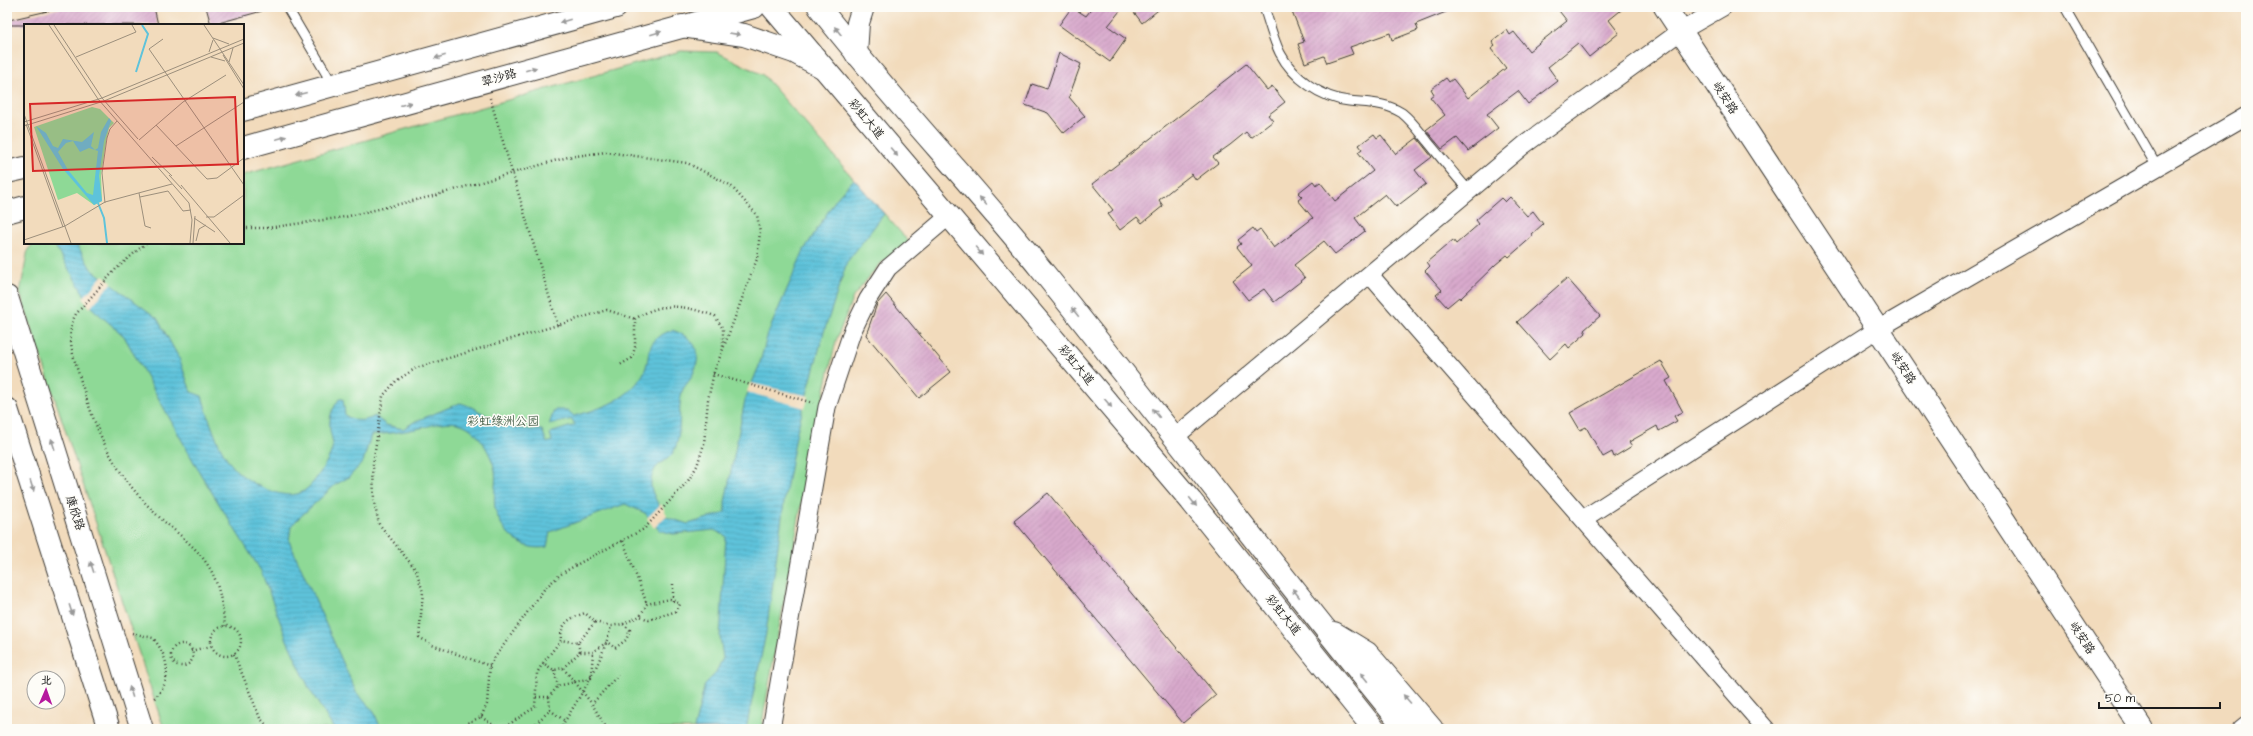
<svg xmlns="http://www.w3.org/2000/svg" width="2253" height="736" font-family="'Architects Daughter','LXGW WenKai TC',sans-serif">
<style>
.green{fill:#8ed996;stroke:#557a59}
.water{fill:url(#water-rules);stroke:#3d707c}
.pier{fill:#f2dbbc}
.building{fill:url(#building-hatch)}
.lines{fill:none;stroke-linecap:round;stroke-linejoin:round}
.service-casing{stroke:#3c3934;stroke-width:11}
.minor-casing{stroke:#3c3934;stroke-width:19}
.tertiary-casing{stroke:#3c3934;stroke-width:24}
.secondary-casing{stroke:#3c3934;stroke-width:24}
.path{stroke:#3c3934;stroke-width:2.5;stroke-dasharray:1 3;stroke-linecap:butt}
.service{stroke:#fff;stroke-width:9}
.minor{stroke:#fff;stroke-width:17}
.tertiary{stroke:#fff;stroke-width:22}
.secondary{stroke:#fff;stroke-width:22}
.path-bridge{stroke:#3c3934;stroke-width:2.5;stroke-dasharray:1 3;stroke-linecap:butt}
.oneway{fill:#999}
.labels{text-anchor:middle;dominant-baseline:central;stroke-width:3;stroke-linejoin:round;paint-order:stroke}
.street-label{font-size:12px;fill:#1c1c1c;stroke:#fdfcf7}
.park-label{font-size:12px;fill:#445e47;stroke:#fdfcf7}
.inset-river{fill:none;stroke:#5ec3db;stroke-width:2}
.inset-road{fill:none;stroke:#9c8f7c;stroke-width:1}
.view{fill:#d62828;fill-opacity:0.15;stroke:#d62828;stroke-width:2}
.inset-edge{fill:none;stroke:#1c1c1c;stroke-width:2}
</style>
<defs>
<pattern id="water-rules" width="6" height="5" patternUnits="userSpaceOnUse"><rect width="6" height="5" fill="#5ec3db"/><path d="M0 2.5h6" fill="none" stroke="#51a7bb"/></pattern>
<pattern id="building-hatch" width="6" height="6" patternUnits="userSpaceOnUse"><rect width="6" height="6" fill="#d8a9cc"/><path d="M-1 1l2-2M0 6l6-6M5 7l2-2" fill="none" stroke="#b991af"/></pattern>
</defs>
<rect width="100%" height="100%" fill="#fdfcf7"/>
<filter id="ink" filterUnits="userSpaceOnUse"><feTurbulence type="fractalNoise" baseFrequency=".025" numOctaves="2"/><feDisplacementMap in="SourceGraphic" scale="8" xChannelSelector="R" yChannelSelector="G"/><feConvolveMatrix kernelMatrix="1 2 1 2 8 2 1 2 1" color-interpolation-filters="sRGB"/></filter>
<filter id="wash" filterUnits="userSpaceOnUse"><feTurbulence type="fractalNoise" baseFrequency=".012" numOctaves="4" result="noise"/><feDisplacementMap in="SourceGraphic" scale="16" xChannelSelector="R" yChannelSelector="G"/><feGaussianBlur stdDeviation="0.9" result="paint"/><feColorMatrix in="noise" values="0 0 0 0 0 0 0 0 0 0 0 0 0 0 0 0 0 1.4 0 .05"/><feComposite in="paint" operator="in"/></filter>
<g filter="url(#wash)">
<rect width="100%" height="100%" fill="#f2dbbc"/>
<path class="green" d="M681 51 717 52 763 75 909 242 879 265 853 297 836 341 811 451 761 729H164L20 293 28 249 35 243H243V175Z"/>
<path class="water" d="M854 179 884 214 847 262 823 335 797 431 785 495 766 633 746 729H694L705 684 715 674 723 658 720 637 726 536 714 530 673 534 659 530 645 513 625 504 550 532 547 547C523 552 503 534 496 512 492 499 497 483 495 470 491 454 478 429 461 424 447 419 431 426 416 429 401 432 386 434 371 435L363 462 349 477 335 485 300 517 291 526 289 541 356 692 374 712 381 729H334L310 690 287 640 261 571 201 475 124 336 93 309 53 243H76L91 269 157 318 179 358 191 392 202 396C209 419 218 452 236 470 250 484 286 503 304 491 314 484 322 470 328 459 338 440 328 438 330 421 330 413 335 406 339 399H343L345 415C354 422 365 422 375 416L386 425 403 429 414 422 460 403C472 406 480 412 491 418 507 428 524 430 542 430L547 443 552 441 550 433 575 425 572 419 549 425 554 410H567L574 416C596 410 622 402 637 383 657 360 637 343 672 330 696 338 704 353 692 376 690 381 684 386 682 391 677 410 683 433 674 451 666 465 654 460 651 481 649 492 661 508 666 517L688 524 725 513V502L745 400 759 366 768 333 804 250 836 199Z"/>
<path class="pier" d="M103 275 112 282 90 308 83 298Z
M750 383 809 396 805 408 747 392Z
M661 504 667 515 654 528 647 518Z"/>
<g id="blocks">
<path class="building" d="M65 7H154L158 25H9V20Z
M206 7H261L262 11 211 25Z
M1072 7 1086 16 1093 7H1123L1108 26 1126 39 1110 62 1059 25Z
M1130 7H1162L1142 23Z
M1303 7H1456V8L1416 24 1418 30 1392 40 1390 33 1350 47 1353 54 1327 63 1324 56 1305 63 1298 44 1304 42 1292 11Z
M1556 7H1625L1609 20 1619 33 1589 57 1578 43 1548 67 1558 81 1528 104 1518 91 1487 114 1498 128 1468 151 1457 138 1442 149 1426 130 1445 115 1430 97 1434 94 1431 89 1446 78 1449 82 1453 79 1468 98 1506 68 1491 49 1495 46 1492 42 1507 30 1510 35 1514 32 1529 51 1567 21Z
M1059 53 1081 64 1069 97 1085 116 1064 133 1048 113 1025 105 1032 84 1047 89Z
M1246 64 1267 90 1272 86 1285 102 1268 115 1273 121 1251 138 1246 132 1230 145 1213 157 1218 163 1196 180 1192 174 1175 187 1159 200 1163 206 1142 223 1137 217 1120 230 1108 214 1113 210 1092 184Z
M1374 134 1377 138 1381 135 1396 154 1417 138 1432 157 1415 170 1426 184 1396 207 1385 194 1355 218 1365 231 1335 254 1324 241 1294 265 1305 278 1274 302 1264 289 1248 300 1233 281 1252 266 1237 247 1241 244 1238 240 1253 228 1256 232 1260 229 1274 248 1313 218 1298 200 1302 197 1298 193 1313 181 1316 185 1320 182 1335 201 1373 171 1358 152 1362 149 1359 145Z
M1510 197 1527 216 1533 211 1543 224 1532 234 1533 236 1509 257 1507 255 1495 265 1460 299 1459 297 1447 307 1436 295 1442 290 1425 271 1430 266 1427 262 1453 240 1456 244 1479 224 1476 220 1501 198 1505 202Z
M1567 278 1600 316 1584 330 1586 333 1569 348 1566 344 1550 359 1517 322Z
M886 294 951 372 919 398 866 335 877 304Z
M1661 361 1671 378 1666 381 1683 412 1674 416 1677 421 1659 431 1657 426 1629 442 1632 446 1614 457 1612 452 1603 457 1586 427 1580 430 1570 413Z
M1048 493 1216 695 1183 723 1014 521Z"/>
</g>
</g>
<g filter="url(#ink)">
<use href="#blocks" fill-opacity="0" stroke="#3c3934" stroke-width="1"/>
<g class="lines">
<g class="service-casing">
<path id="service" d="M287 7 333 85
M1264 7C1269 22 1273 39 1280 53 1293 78 1321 98 1349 101 1368 103 1385 102 1402 113 1412 121 1420 132 1428 142 1442 159 1455 175 1469 191
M2065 7 2157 167"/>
</g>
<g class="minor-casing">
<path id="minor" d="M1370 275 1766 729
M1175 437 1524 145 1681 31 1723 7
M1583 519 1878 329 2246 116
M771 729 827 407 852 332 868 299 888 268 949 216
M2241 729 2246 725"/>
</g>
<g class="tertiary-casing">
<path id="tertiary" d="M1665 7 2142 729
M682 26 744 35 794 52 822 67
M856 54 858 23 863 7
M7 297 142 729
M7 409 109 729"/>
</g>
<g class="secondary-casing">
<path id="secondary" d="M772 7 1191 501 1374 729
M819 7C889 97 968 179 1040 268 1163 420 1281 577 1406 729
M243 110 616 7
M243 148 754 7
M7 172 25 168
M7 212 25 207
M1334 633 1367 653 1432 729"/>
</g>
<path class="path" d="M490 98 558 326
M243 228H267L345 217 433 196 568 157 606 152 687 163 730 185 757 215 760 232 757 259 723 349
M146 243 116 269 76 314C65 333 73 355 79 375 96 431 111 469 154 512 172 530 196 545 209 567 220 585 222 606 225 626
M713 374 813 403
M623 541 647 604
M673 584V601
M595 622 611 626
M623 624 640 616 649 620 677 611 680 604 670 599 647 604 640 616
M211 641a15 15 0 1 1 30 0a15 15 0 1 1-30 0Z
M132 633 153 638C169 657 174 683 152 700
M578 643 580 652
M171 655a11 11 0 1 1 22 0a11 11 0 1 1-22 0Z
M191 651 211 646
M234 654 260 718 270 729
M543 663 561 640 578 643 595 622 585 613C571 618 560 622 561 640
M490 666 432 645 419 637 423 592 416 570 379 524 374 502 373 464 383 396 396 381 416 368 607 310 635 319
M554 670 558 686
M536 697H549
M550 710 565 721
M481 717 498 728 502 729
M453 729 481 717 487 704 490 664 545 588 561 574 576 565 644 529 688 481 697 466 704 444 708 400 714 372 723 349V329L715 316C685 306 663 300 635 319V347L632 358 620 365
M502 729 535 707 537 673 543 663 554 670 563 668 575 682
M530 729 550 710 549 697 558 686 591 678 593 652
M560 729C580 696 602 664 611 626L623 624 630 630 626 640 615 648 607 642 593 652H580L563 668
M607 729 592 704 618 675"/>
<use href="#service" class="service"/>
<use href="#minor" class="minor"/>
<use href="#tertiary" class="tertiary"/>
<use href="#secondary" class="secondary"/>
<path class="path-bridge" d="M575 682 592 704"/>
</g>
<defs><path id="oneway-solid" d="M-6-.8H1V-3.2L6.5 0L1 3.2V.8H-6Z"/></defs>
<g class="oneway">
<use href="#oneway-solid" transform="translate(565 21) rotate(164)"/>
<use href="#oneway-solid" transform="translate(838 31) rotate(-128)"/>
<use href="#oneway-solid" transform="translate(656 33) rotate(-16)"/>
<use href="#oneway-solid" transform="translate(735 34) rotate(9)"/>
<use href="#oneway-solid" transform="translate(440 57) rotate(164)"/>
<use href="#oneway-solid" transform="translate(531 69) rotate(-16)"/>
<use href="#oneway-solid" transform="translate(301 94) rotate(165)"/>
<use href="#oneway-solid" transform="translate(406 104) rotate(-15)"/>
<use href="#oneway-solid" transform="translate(281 138) rotate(-15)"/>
<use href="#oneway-solid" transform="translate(894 152) rotate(50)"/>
<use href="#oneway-solid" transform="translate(983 201) rotate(-131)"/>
<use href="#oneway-solid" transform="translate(979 251) rotate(50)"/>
<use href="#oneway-solid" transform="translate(1075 312) rotate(-129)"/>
<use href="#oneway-solid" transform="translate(1108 403) rotate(50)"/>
<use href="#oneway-solid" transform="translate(1156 413) rotate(-129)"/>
<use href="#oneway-solid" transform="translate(53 444) rotate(-108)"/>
<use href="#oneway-solid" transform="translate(32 486) rotate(72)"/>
<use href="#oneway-solid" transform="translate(1193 502) rotate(51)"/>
<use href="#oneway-solid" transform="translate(92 567) rotate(-108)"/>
<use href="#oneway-solid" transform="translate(1296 593) rotate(-128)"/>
<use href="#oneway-solid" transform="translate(71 610) rotate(72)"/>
<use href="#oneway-solid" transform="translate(1364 677) rotate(-129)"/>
<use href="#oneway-solid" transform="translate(131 692) rotate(-107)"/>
<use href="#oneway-solid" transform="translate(1407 699) rotate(-131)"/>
</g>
</g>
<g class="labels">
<g class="street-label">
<text transform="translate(499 78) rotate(-16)">翠沙路</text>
<text transform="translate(1725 98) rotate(57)">岐安路</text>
<text transform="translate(866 119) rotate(50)">彩虹大道</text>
<text transform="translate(1076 365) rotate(50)">彩虹大道</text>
<text transform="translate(1903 368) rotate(57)">岐安路</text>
<text transform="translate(75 513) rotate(72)">康欣路</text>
<text transform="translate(1283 615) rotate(51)">彩虹大道</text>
<text transform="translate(2082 638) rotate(57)">岐安路</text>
</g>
<g class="park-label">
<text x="503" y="421">彩虹绿洲公园</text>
</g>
</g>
<g transform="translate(24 24)">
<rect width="220" height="220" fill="#f2dbbc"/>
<path d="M68 83 76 85 90 99 85 104 82 119 77 151 78 177 70 181 53 169 34 176 10 103Z" fill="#8ed996"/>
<path d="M85 94 87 97 80 117 75 152 78 177 70 181 39 145 12 102 22 109 29 122 34 124 39 115 58 118 70 108 67 122 71 126 74 124 77 108ZM49 117 56 128 65 124 74 127 69 171 63 169 44 146 34 128 42 119Z" fill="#5ec3db" fill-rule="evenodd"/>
<path class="inset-river" d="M112 48 124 10 118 1M74 179 80 194 83 219"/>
<path class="inset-road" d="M25 1 74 75 165 179 168 196 166 219M30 1 78 74 114 115M180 1 220 61M189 14 205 20M139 15 125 25 220 161M185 28 189 16M199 31 220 65M52 33 112 8 108 1M187 33 201 37M205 38 209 24M0 90 47 219M0 98 78 74 220 15M2 100 39 203M132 101 183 155 193 154 220 134M0 102 80 77 220 19M115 116 159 78 202 51M152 122 220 78M128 133 148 152M145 151 158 165M157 161 206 219M115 169 121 202 127 204M116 173 144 167 159 187 167 186M81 179 78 149 83 114 86 105 93 97M182 193H190L220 171M170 194 191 208M0 216 41 202 81 178 148 160M172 217 175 205 182 201M169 219 171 192"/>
<path class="view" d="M211 73 214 140 9 147 6 80Z"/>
<rect width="220" height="220" class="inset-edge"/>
</g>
<rect width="2253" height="736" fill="none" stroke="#fdfcf7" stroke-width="24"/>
<g transform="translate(46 690) rotate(2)"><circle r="19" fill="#fdfcf7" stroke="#a3a29f"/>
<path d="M0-3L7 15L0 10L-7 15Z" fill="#b5179e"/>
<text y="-6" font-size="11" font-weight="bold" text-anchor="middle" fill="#1c1c1c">北</text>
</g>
<path d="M2099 702v6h121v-6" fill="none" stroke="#1c1c1c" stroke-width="2"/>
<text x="2105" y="702" font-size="12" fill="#1c1c1c" stroke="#fdfcf7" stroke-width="3" paint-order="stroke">50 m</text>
</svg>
